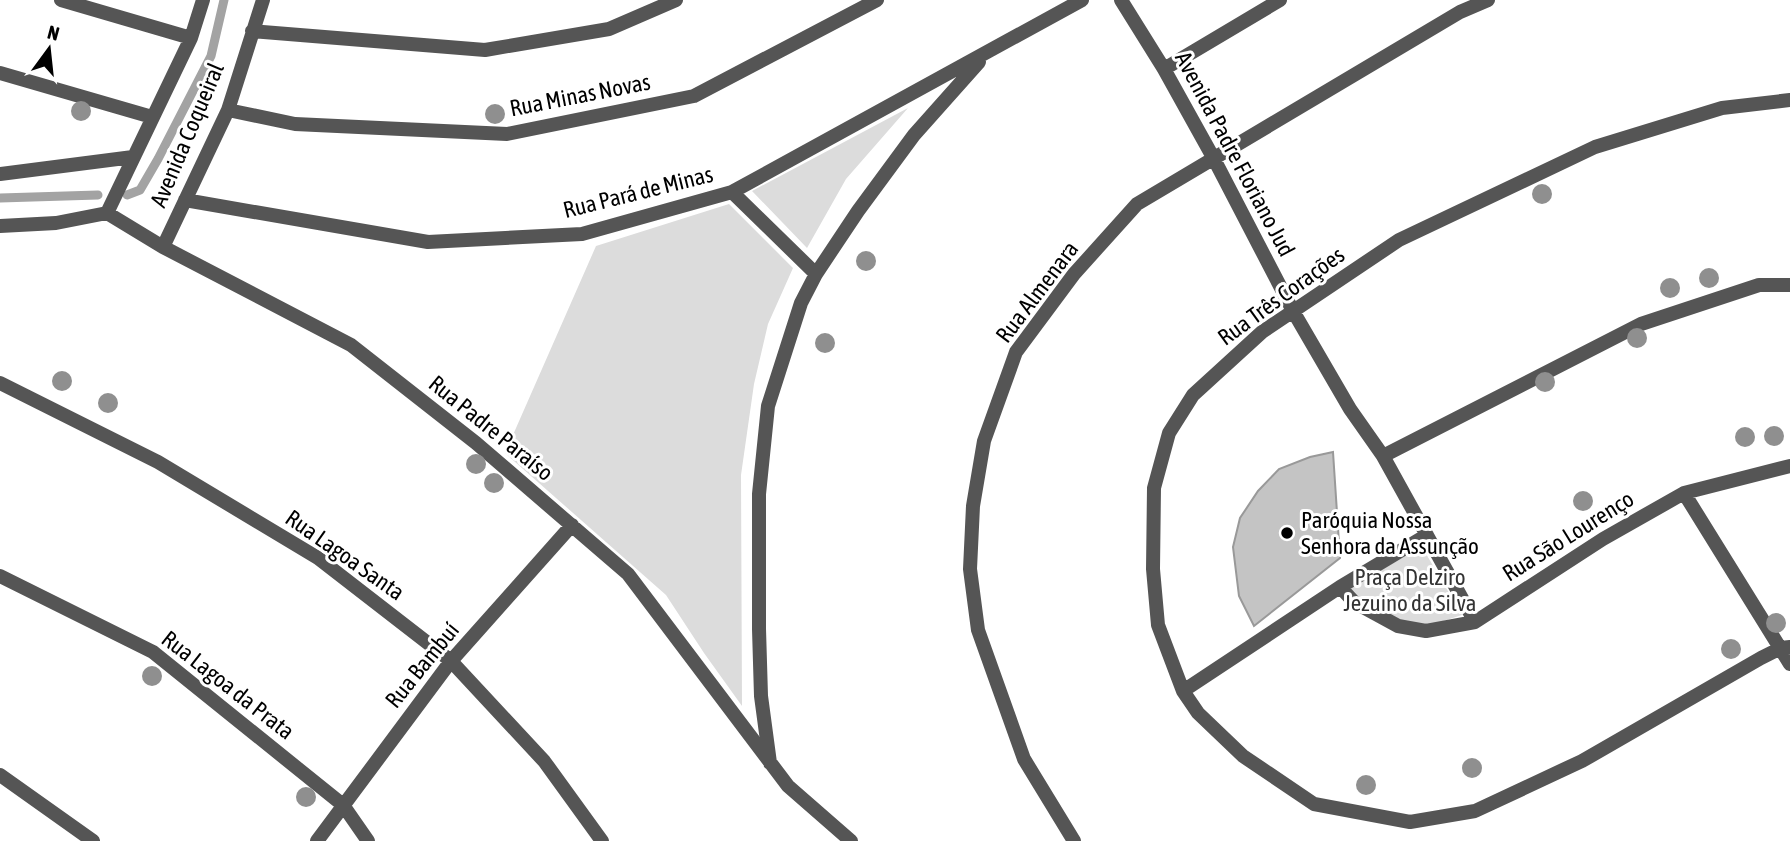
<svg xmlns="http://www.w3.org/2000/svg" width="1790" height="841" font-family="'Asap Condensed',sans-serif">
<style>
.green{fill:#dcdcdc}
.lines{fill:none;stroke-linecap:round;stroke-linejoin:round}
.stream{stroke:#a3a3a3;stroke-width:9}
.building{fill:#c4c4c4;stroke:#999;stroke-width:2}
.minor{stroke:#555;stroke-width:14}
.tree{fill:#8f8f8f}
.poi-dot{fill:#000;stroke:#fff;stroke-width:2.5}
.labels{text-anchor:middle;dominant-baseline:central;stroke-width:6;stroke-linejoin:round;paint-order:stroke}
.street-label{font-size:23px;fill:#000;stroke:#fff}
.poi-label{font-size:23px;fill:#000;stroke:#fff;text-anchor:start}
.park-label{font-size:23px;fill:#333;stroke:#fff}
</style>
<rect width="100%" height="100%" fill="#fff"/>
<path class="green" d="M908 108 846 179 807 248 752 191Z
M729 204 793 268 768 324 754 384 741 475 742 706 704 653 666 595 505 453 596 246Z
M1422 547 1462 615 1428 626 1397 622 1356 596 1348 588Z"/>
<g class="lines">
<path class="stream" d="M127 195 140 190 158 159 211 56 224 0
M0 198 98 195"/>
</g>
<path class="building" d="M1333 452 1340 558 1254 626 1239 596 1233 547 1240 518 1258 491 1279 469 1310 457Z"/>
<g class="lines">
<path class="minor" d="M61 0 191 38
M1121 0 1164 69 1214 159 1293 311 1350 409 1383 456 1475 622
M252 31 485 50 609 29 676 0
M1164 69 1280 0
M0 73 152 117
M1790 100 1722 108 1595 147 1399 240 1262 332 1193 395 1169 433 1154 488 1153 569 1158 625 1183 691 1198 713 1243 756 1314 804 1410 822 1475 811 1582 761 1761 658 1781 648 1790 647
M228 110 295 124 507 134 694 96 877 0
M0 174 133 157
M732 192 816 274
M185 200 428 242 582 234 732 192 1082 0
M107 213 191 38 203 0
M0 226 56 223 107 213 163 247 351 345 476 443 628 574 788 786 851 841
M163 247 228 110 263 0
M0 383 158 462 318 558 451 661 544 761 602 841
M1383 456 1641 324 1759 285H1790
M1684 493 1790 664
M0 576 153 652 343 805 368 841
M1340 587 1354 602 1398 626 1426 631 1475 622 1603 539 1684 493 1790 466
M1183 691 1340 587 1427 535
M770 763 761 696 759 629V494L768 406 801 303 816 274 858 211 914 135 979 62
M0 775 93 841
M317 841 451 661 572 525
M1074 841 1024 759 978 630 970 569 973 506 984 441 1016 352 1074 274 1137 204 1460 12 1488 0"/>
</g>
<g class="tree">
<circle cx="81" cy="111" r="10"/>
<circle cx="495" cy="114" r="10"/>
<circle cx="1542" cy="194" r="10"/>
<circle cx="866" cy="261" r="10"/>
<circle cx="1709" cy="278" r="10"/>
<circle cx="1670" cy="288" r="10"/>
<circle cx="1637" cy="338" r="10"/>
<circle cx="825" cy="343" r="10"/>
<circle cx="62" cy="381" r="10"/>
<circle cx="1545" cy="382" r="10"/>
<circle cx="108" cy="403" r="10"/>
<circle cx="1774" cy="436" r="10"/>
<circle cx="1745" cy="437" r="10"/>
<circle cx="476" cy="464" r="10"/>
<circle cx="494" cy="483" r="10"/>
<circle cx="1583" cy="501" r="10"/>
<circle cx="1776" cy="623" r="10"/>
<circle cx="1731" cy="649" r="10"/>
<circle cx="152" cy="676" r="10"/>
<circle cx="1472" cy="768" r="10"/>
<circle cx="1366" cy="785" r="10"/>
<circle cx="306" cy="797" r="10"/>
</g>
<circle class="poi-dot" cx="1287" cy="533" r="7"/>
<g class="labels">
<g class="street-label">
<text transform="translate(580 95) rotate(-11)">Rua Minas Novas</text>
<text transform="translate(187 135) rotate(-67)">Avenida Coqueiral</text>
<text transform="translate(1235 154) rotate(62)">Avenida Padre Floriano Jud</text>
<text transform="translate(638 192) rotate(-14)">Rua Pará de Minas</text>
<text transform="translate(1037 292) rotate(-53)">Rua Almenara</text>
<text transform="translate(1281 296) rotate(-36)">Rua Três Corações</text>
<text transform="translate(491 428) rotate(39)">Rua Padre Paraíso</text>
<text transform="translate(1568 536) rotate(-32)">Rua São Lourenço</text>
<text transform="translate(345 555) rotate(35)">Rua Lagoa Santa</text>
<text transform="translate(422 665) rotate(-51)">Rua Bambuí</text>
<text transform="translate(228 685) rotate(38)">Rua Lagoa da Prata</text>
</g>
<g class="poi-label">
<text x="1301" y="520">Paróquia Nossa<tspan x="1301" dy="26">Senhora da Assunção</tspan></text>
</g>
<g class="park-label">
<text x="1410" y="577">Praça Delziro<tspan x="1410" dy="26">Jezuino da Silva</tspan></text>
</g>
</g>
<g transform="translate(49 49) rotate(15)" stroke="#ffffff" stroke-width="5" paint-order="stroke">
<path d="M0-5L12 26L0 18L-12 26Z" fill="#000000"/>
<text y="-10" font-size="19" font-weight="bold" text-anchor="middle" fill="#000000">N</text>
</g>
</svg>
